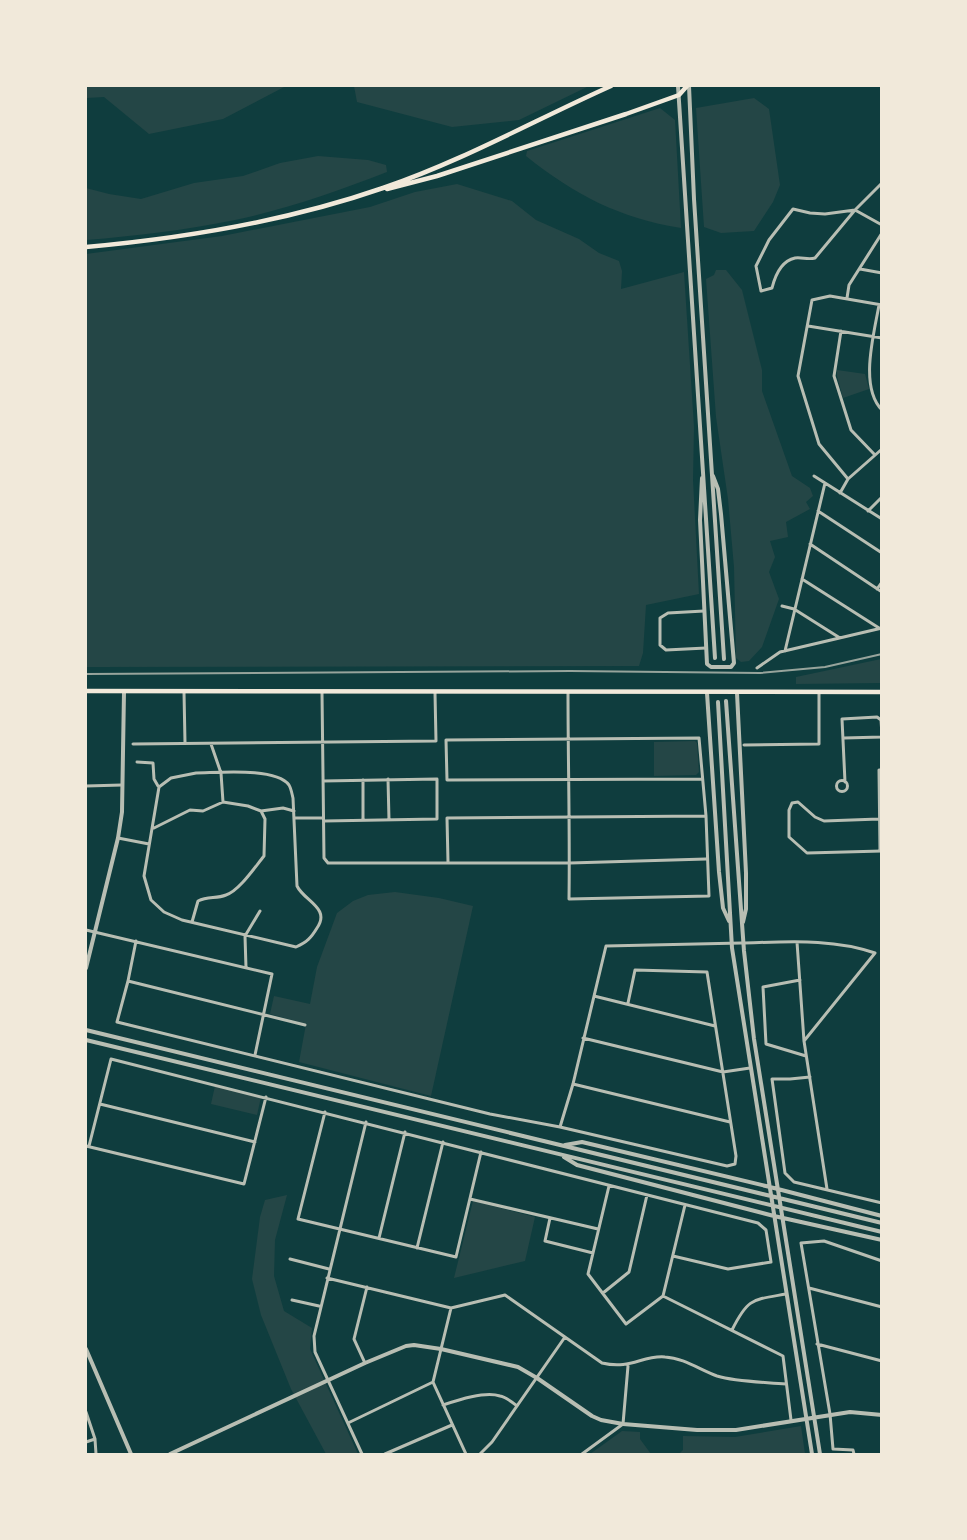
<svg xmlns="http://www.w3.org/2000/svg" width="967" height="1540" font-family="'DM Sans',sans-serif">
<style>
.green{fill:#244646}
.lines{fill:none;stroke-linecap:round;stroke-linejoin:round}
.minor{stroke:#b8beb3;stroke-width:3}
.tertiary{stroke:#b8beb3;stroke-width:4}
.primary{stroke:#f1e9da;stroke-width:4.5}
.rail{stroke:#97a49c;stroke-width:2}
</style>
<rect width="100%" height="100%" fill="#0f3d3e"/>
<path class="green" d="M86 86H286L223 119 149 134 104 97 86 98Z
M354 86H589L519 120 452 127 357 102Z
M754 98 769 109 780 185 773 202 754 231 721 233 704 227 696 108Z
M660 108 675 120 681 228C619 218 575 195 526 156L527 151Z
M318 156 368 160 386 165 387 172C338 191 287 209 235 220 186 230 136 236 86 240V188L109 194 141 199 194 183 243 176 280 163Z
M457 184 512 201 536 220 579 239 599 253 619 261 622 271 621 289 684 272 694 427 693 480 699 594 646 605 643 653 639 666 86 667V254L222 236 370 207 415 192Z
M716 270H726L742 290 762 370V391L792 476 810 488 813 496 806 502 810 509 786 522 788 537 770 541 775 557 769 572 779 599 762 647 749 661 741 662 736 658 734 567 728 499 716 417 706 279 714 275Z
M837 370 865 374 869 389 843 398 837 376Z
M881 659V683L796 684V677Z
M695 741 697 743 699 772 696 775 654 776V742Z
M395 892 439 898 473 906 431 1096 299 1062 306 1024 270 1014 274 996 310 1004 317 967 337 913 353 901 368 895Z
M215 1086 261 1097 257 1115 211 1104Z
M287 1195 275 1240 274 1276 284 1311 312 1328 310 1349 358 1454H326L291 1389 261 1315 252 1279 260 1217 265 1200Z
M473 1201 535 1217 525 1261 454 1278Z
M801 1426 805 1454H679L683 1450V1436L735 1437Z
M622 1431 640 1432V1439L651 1454H590Z"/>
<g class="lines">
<path class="minor" d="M882 183 855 210 815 258C808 260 802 257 795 258 781 261 775 276 772 288L761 291 756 266 769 240 793 209 810 213 825 214 855 210 882 225
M860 269 882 273
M847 298 849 285 882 233
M879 305C874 334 859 387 882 410
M808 326 882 338
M841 331 834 376 851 430 875 455
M814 476 882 519
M848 479 819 444 798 376 812 300 830 296 882 305
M840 493 848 479 882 449
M818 511 882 553
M868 511 882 497
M810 544 882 592
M802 579 879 628
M877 589 882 582
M782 606 794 609 840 638
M704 611 668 613 660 618V645L666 650 706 648
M785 651 825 483
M757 668 780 652 882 628
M184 692 185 743
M322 693 324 858 328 863H570L706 859
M568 693C568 762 570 830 569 899L709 896 706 816 699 738 446 740 447 780 702 779
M844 738 882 737
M133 744 436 741 435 693
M211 744 221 773 223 802
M744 745 819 744V693
M137 762 153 763 154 779 158 786
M196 773C217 773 275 767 289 785 291 788 292 794 293 798L297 886C304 901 331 908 317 928 311 938 307 942 296 947L182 920 164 912 151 900 144 876 159 787 171 778Z
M388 779 389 820
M363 780V820
M836.5 786a5.5 5.5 0 1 1 11 0a5.5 5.5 0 1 1-11 0Z
M323 781 437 779V819L324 821
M845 782 842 719 877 717 881 720 882 735
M86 786 122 785
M261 811 283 808 294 811
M294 818H323
M879 819 824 821 815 817 798 802 792 803 789 810V837L807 853 882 851
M154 828 190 810 203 811 223 802 248 806 261 811 265 819 264 856C255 867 239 891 226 895 216 899 208 896 198 901L192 922
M118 838 149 844
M880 851 879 770H882
M448 862 447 818 706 816
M86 930 272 974 255 1055
M797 942 804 1041 827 1189
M246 968 245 936 260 911
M800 980 763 987 766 1044 806 1056
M128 981 136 941
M594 996 715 1026
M305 1025 128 981 117 1022 490 1114 560 1127 573 1084 606 946C651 945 696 944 741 943 786 942 832 938 875 953L804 1041
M583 1038 723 1072 750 1068
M810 1077 790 1079H772L785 1173 794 1182 882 1203
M573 1084 730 1122
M100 1104 255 1142
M325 1112 298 1219 456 1257 481 1152
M560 1127 727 1166 735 1164 736 1156 707 972 635 970 628 1003
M86 1146 244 1184 266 1097
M89 1146 111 1059 758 1223 766 1230 771 1262 728 1269 673 1256
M609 1186 588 1274 626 1324 663 1296 685 1205
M470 1199 598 1229
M550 1218 545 1241 593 1253
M379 1238 405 1132
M417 1248 443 1142
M290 1259 329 1269
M327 1278 451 1308 505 1295 602 1363C631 1370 642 1355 665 1357 684 1358 700 1370 717 1376 737 1382 765 1382 786 1384
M809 1288 882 1307
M603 1293 629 1272 647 1195
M663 1296 783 1356 791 1420
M292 1300 319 1306
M451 1308 433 1382 466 1454
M732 1330C748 1298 752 1300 786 1294
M817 1344 882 1361
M365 1363 354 1339 367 1287
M443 1405C458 1400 485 1391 500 1396 506 1397 512 1402 517 1406
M86 1412 95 1439 96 1454
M348 1423 433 1382
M86 1442 95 1439
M362 1454 315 1352 314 1336 366 1122
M385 1454 452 1425
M480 1454 492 1442 565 1337
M582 1454 623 1424 628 1366
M854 1454 853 1450 833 1449 830 1414 801 1243 824 1241 882 1261"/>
<path class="tertiary" d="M678 86 715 658
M689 86 694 199 724 659
M702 478 700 520 707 664 711 667H731L734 663 721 514 718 489 713 476
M707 693 719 872 723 908 729 921
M737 693 746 873V909L743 922
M726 701 744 951 754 1039 820 1454
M718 702 732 948 812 1454
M86 968 118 838 122 812 124 692
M86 1030 882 1223
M86 1040 882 1232
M565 1145 582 1142 770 1187 882 1216
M564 1157 577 1165 774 1216 882 1240
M86 1349 131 1454
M170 1454 365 1363 406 1346 414 1345 441 1349 518 1367 537 1378 592 1416 601 1420 623 1424 697 1430H736L850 1412 882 1415"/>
<path class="primary" d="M387 189 437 176 626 114 679 95 687 86
M86 247C186 238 288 221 383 188 462 161 535 120 611 86
M86 691 882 692"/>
<path class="rail" d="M86 674 570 671 760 673 825 667 882 654"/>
</g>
<rect width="967" height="1540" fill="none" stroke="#f1e9da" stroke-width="174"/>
</svg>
